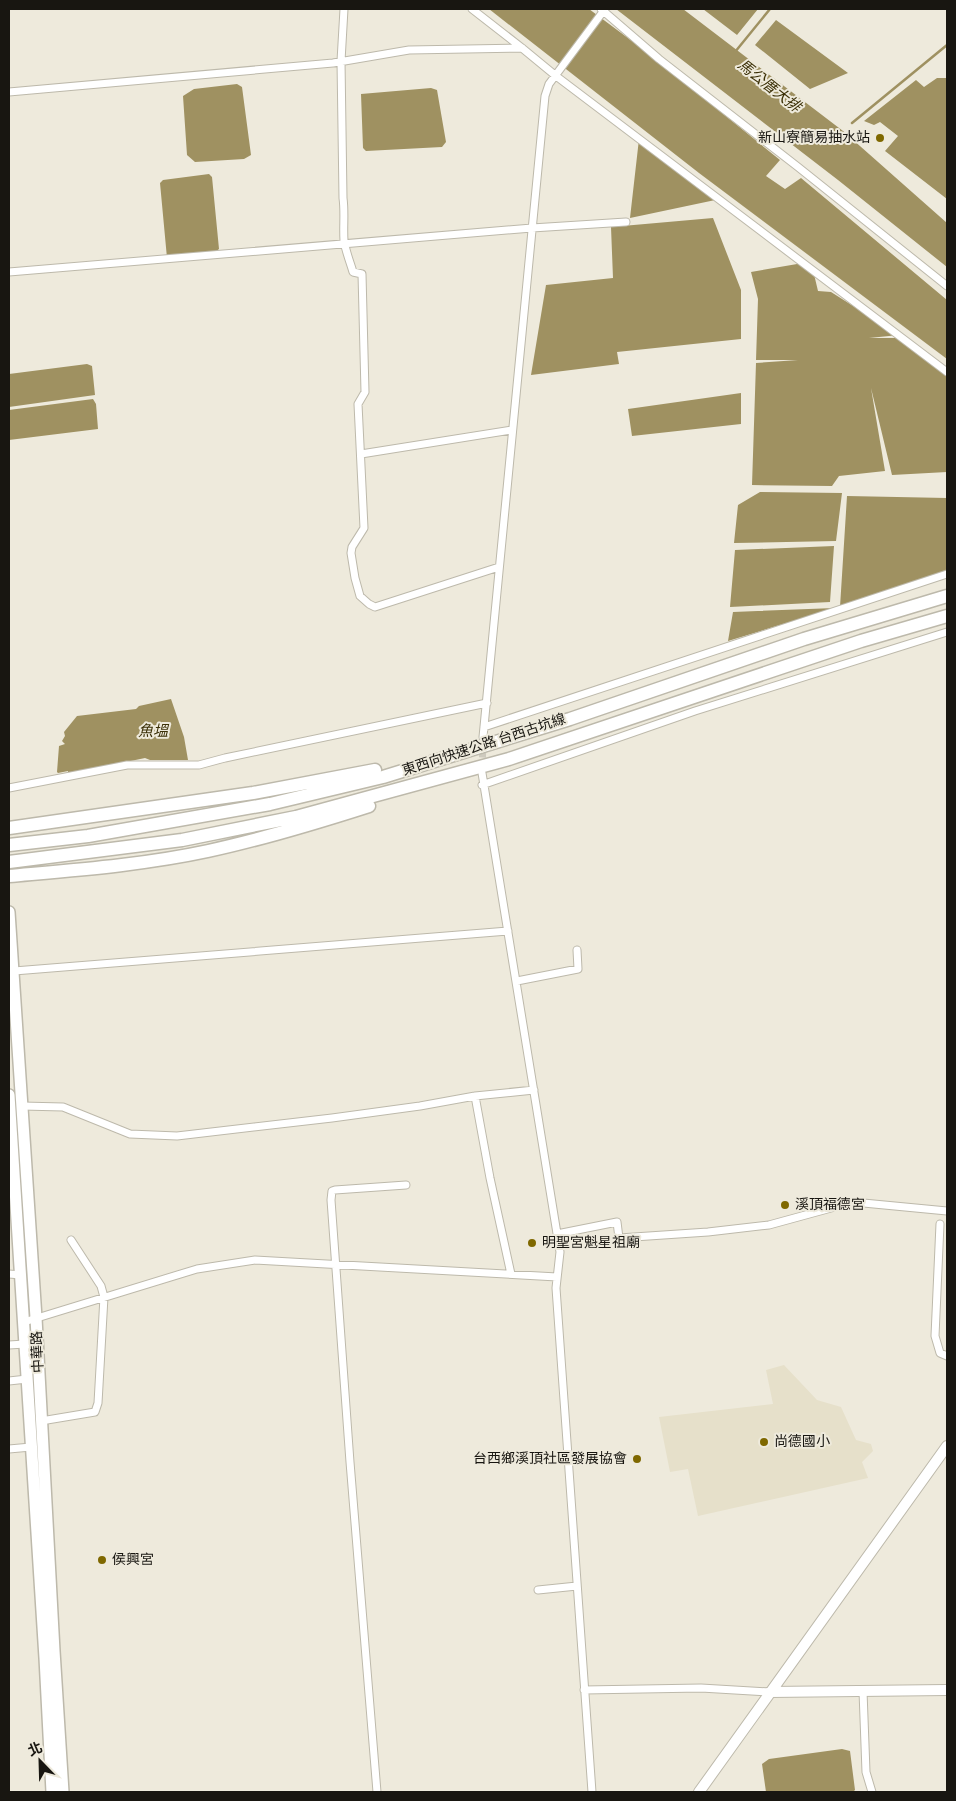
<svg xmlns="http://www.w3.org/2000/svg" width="956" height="1801" font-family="'Source Sans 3','Noto Sans TC',sans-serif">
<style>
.built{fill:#e6e0ca}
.water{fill:#9f9161}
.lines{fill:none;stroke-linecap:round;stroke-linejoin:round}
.stream{stroke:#9f9161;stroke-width:2.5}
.street-tunnel{stroke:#cecabe;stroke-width:7;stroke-dasharray:7 3.5;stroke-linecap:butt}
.street-casing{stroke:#bdb9ab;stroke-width:9}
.secondary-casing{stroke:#bdb9ab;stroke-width:12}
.primary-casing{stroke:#bdb9ab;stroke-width:14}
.highway-casing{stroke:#bdb9ab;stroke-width:15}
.street{stroke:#fff;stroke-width:7}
.secondary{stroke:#fff;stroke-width:10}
.primary{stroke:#fff;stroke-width:11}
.highway{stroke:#fff;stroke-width:12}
.poi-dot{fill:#7f6800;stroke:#eeeadc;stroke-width:2}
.labels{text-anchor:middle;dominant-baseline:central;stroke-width:4;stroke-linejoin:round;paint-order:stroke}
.poi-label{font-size:14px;fill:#181611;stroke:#eeeadc;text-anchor:start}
.street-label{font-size:14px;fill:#181611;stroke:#eeeadc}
.water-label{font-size:15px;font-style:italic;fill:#3b3007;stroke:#eeeadc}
</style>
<rect width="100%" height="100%" fill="#eeeadc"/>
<path class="built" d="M784 1365 817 1400 841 1407 856 1440 871 1444 873 1451 862 1462 868 1478 698 1516 688 1469 670 1472 659 1417 773 1404 766 1370Z"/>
<path class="water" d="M489 9H589L652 56 780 160 766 176 785 189 801 178 947 300V359L699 173Z
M616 9H683L843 131 947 223V267L838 180Z
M703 9H758L737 35Z
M776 20 848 73 810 89 755 45Z
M937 78H947V199L885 151 898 136 880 122 874 125 864 121 916 80 924 87Z
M237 84 242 87 251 155 244 159 195 162 187 155 183 96 194 89Z
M431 88 437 90 446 142 442 147 366 151 363 148 361 94Z
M639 139 720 199 630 218Z
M209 174 212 177 219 249 210 256 167 258 160 183 163 180Z
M713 218 741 290V339L617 352 619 364 531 375 546 285 613 278 611 227Z
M803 263 813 270 818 291 831 292 899 335 869 338H899L947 375V472L892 475 871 388 885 471 839 476 832 486 752 485 756 363 798 360H756L758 299 751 272Z
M87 364 92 366 95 395 9 407V374Z
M741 393V424L632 436 628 409Z
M93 399 96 404 98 429 9 440V410Z
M760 492 842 493 836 541 734 543 738 505Z
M847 496 947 498V572L840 607Z
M834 546 830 602 730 607 735 550Z
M835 608 728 641 733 612Z
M171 699 184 737 188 760H150L145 758 68 774V771L58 773 57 772 59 746 65 744 62 741 65 736 64 732 77 716 136 709 139 706Z
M842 1749 850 1751 855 1790 853 1792H766L762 1764 769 1759Z"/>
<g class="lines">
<path class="stream" d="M735 52 770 9
M852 123 947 45"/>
<path class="street-tunnel" d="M482 768 483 744"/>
<g class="street-casing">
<path id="street" d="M344 9 341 61 343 198C345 213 343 226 344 241 346 252 350 262 353 272L362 274 365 392 358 404 364 528 352 547 351 553 355 578 360 596 369 604 375 607 499 567
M472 9 522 48 556 76 947 372
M601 9 659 59 798 167 947 286
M9 92 333 63 409 50 522 48
M9 272 532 228 626 222
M361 454 512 430
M484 727 947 574
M483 737 545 96 549 84 605 9
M482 773 560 1252 556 1288 592 1792
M482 785 695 711 947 632
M9 788 127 765H199L225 758 487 703
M14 971 508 931
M517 981 578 969 577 950
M475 1096 490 1178 511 1274
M22 1106 63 1107 130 1134 177 1136 332 1118 420 1106 475 1096 534 1090
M940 1224 935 1336 940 1353 947 1356
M557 1234 617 1222 619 1238 708 1232 769 1225 853 1202 947 1211
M9 1274 21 1275
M24 1322 197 1269 255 1260 557 1277
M9 1345 25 1344
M9 1381 27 1379
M41 1421 95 1412 98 1403 104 1297 101 1286 71 1240
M9 1449 31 1447
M538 1590 577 1586
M584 1690 701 1688 770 1692
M863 1691 866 1772 872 1792
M377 1792 350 1462 331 1200 332 1191 335 1190 406 1185"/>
</g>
<g class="secondary-casing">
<path id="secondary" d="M770 1692 947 1690
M699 1792 947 1446"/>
</g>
<g class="primary-casing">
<path id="primary" d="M9 912 36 1318 54 1651 63 1792
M9 1095 45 1658 52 1792"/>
</g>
<g class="highway-casing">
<path id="highway" d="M9 828 253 793 375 770
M9 845 88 836 270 804 383 777 570 719 804 639 947 596
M9 862 182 840 296 817 509 759 861 641 947 616
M9 876C75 870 143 865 208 851 263 839 316 823 369 806"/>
</g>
<use href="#street" class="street"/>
<use href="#secondary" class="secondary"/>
<use href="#primary" class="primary"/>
<use href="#highway" class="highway"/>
</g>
<g class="poi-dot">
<circle cx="880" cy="138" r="5"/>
<circle cx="785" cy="1205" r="5"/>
<circle cx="532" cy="1243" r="5"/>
<circle cx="764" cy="1442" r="5"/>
<circle cx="637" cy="1459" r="5"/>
<circle cx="102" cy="1560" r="5"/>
</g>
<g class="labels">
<g class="poi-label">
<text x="870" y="138" text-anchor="end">新山寮簡易抽水站</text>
<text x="795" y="1205">溪頂福德宮</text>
<text x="542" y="1243">明聖宮魁星祖廟</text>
<text x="774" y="1442">尚德國小</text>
<text x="627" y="1459" text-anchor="end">台西鄉溪頂社區發展協會</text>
<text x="112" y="1560">侯興宮</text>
</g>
<g class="street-label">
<text transform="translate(484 745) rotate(-18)">東西向快速公路 台西古坑線</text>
<text transform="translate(38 1352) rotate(-93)">中華路</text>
</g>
<g class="water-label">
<text transform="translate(769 86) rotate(38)">馬公厝大排</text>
<text x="153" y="731">魚塭</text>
</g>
</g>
<rect width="956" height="1801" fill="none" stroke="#181611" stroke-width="20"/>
<g transform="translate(40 1761) rotate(337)" stroke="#eeeadc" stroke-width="4" paint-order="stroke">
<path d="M0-4L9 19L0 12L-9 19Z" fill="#181611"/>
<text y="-8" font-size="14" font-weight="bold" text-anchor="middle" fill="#181611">北</text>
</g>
</svg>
